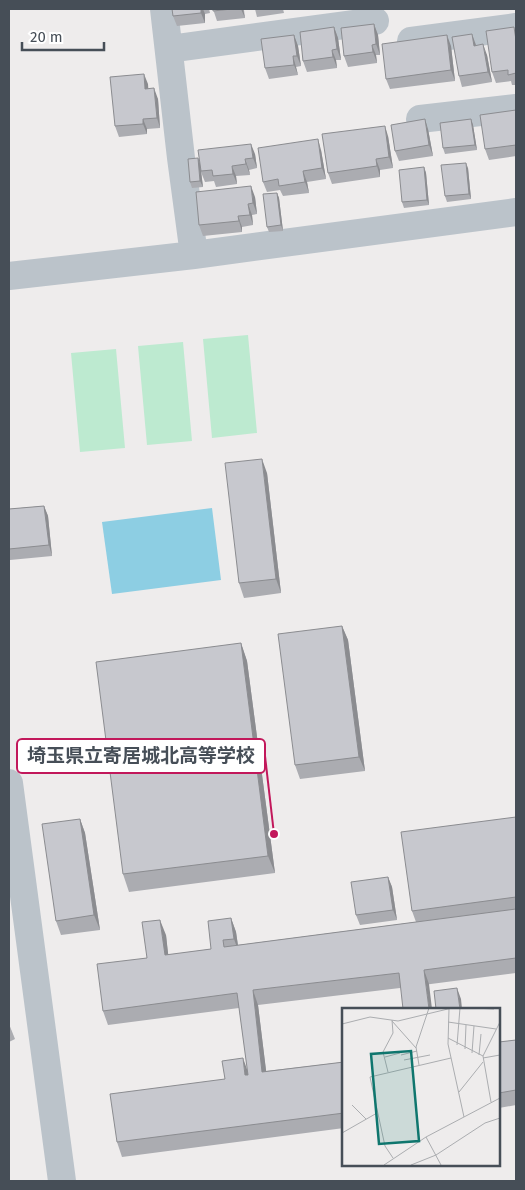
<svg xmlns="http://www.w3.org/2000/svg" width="525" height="1190" font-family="'Fira Sans','Noto Sans JP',sans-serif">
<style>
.green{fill:#bdead0}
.water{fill:#8dcee3}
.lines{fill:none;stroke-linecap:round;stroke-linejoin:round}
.minor{stroke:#bbc3ca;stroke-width:28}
.wall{fill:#abacb1}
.shaded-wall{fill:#8b8c90}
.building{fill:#c7c8ce;stroke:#8b8c90}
.inset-road{fill:none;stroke:#abadb0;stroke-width:1}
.view{fill:#0f766e;fill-opacity:0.15;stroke:#0f766e;stroke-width:2.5}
.inset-edge{fill:none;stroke:#464e57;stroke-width:2.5}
.leader{fill:none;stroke:#c2185b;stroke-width:2}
.callout-dot{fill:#c2185b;stroke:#fff;stroke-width:2}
.callout{fill:#fff;stroke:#c2185b;stroke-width:2}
.callout-label{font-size:19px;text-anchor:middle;font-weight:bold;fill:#464e57}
</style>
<rect width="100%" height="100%" fill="#eeecec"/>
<path class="green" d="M248 335 257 433 212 438 203 339Z
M183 342 192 441 147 445 138 346Z
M116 349 125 448 80 452 71 353Z"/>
<path class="water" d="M212 508 221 580 112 594 102 522Z"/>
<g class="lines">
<path class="minor" d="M164 9 181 158 194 255
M411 41 516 27
M169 49 375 21
M420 119 516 108
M9 276 194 255 516 212
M9 783 62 1181"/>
</g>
<path class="wall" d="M172 9H209L210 13 205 14V23L177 26 173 16Z
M213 9H249L244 10 245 18 217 21Z
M255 9H283L284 13 257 17Z
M374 24 378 35 380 55H376L377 63 348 67 344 56Z
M334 27 338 38 341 60H336L337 68 307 72 303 61Z
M516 32V85H512L511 81 496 83 492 72Z
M294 35 298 46 301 66 296 67 298 75 269 79 265 68Z
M476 45 487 55 492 82 462 87 459 76Z
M451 46 455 81 390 89 386 79Z
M148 84V89L158 99 160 128 147 129V134L119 137 115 126Z
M516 110V156L489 160 485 149Z
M471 119 473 125 477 150 445 154 443 148Z
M428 129 433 156 399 161 395 151Z
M388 136 393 168 380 170V177L332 184 328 173Z
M321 150 326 179 307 182 309 193 283 196 280 190 267 192 263 182Z
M255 154 257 168 249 170 250 175 236 176 237 184 216 187 214 181 205 182 201 172 203 187 192 188 190 182 198 158 200 162Z
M424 167 426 173 429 205 404 208 402 202Z
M468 168 471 199 447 202 445 196Z
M277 193 279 198 283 231 269 232 267 227Z
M255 197 257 214 252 215 253 225 242 227V232L203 236 199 225Z
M267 473 281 593 244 598 239 583Z
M44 506 48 516 52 556 10 560 9 556V509Z
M342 626 348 640 365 771 300 779 295 765Z
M241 643 247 661 275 873 129 892 123 874Z
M516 817V973L400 988 258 1005 266 1071 344 1062V1128L122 1157 117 1142 225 1079 248 1072 239 1008 108 1025 103 1011 166 935 168 955 211 949 231 918 236 932 238 945 416 922 412 911Z
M80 819 85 833 100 930 61 935 56 921Z
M388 877 392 887 397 920 360 925 356 915Z
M9 1024 15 1039 9 1042Z
M516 1040V1105L499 1108V1042Z"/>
<path class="shaded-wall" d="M201 9H203L205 14V23L201 13Z
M241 9H243L245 18Z
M374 24 378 35 380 55 376 44Z
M334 27 338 38 341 60 337 49Z
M472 34 476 45 478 56 474 46Z
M294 35 298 46 301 66 297 56Z
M447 35 451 46 455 81 451 70Z
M483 44 487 55 492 82 488 72Z
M372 45 376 55 377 63 373 52Z
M332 50 336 60 337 68 333 57Z
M293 56 296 67 298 75 294 65Z
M144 74 148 84 149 99 145 89Z
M154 88 158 99 160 128 157 118Z
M143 119 147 129V134L143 124Z
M425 119 428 129 433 156 429 145Z
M471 119 473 125 477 150 475 145Z
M385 126 388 136 393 168 389 157Z
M318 139 321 150 326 179 322 168Z
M251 144 255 154 257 168 253 158Z
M198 158 200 163 203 187 200 181Z
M245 159 249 170 250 175 246 164Z
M376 159 380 170V177L377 166Z
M466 163 468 168 471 199 469 194Z
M232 166 236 176 237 184 233 174Z
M424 167 426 173 429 205 427 200Z
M303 171 307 182 309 193 305 182Z
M251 186 255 197 257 214 253 203Z
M277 193 279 198 283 231 281 225Z
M248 204 252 215 253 225 250 215Z
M238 216 242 227V232L239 221Z
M262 459 267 473 281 593 276 579Z
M44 506 48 516 52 556 49 545Z
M342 626 348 640 365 771 359 757Z
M241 643 247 661 275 873 268 856Z
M80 819 85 833 100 930 94 915Z
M388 877 392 887 397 920 393 910Z
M231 918 236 932 239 953 234 939Z
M160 920 166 935 170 970 165 955Z
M424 970 429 984 432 1009H429Z
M457 988 461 999 462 1009H460Z
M253 990 258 1005 268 1086 262 1072Z
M243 1058 248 1072 250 1090 245 1075Z"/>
<path class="building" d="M172 9H201V13L173 16Z
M213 9H232L213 11Z
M374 24 376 44 372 45 373 52 344 56 341 28Z
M334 27 337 49 332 50 333 57 303 61 300 32Z
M514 27 516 40V73L508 75V70L492 72 486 31Z
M472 34 474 46 483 44 488 72 459 76 452 37Z
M294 35 297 56H293L294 65 265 68 261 39Z
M447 35 451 70 386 79 382 44Z
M144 74 145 89 154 88 157 118 143 119V124L115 126 110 77Z
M516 110V145L485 149 480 115Z
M425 119 429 145 395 151 391 125Z
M471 119 475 145 443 148 440 123Z
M385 126 389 157 376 159 377 166 328 173 322 134Z
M318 139 322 168 303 171 305 182 279 186 278 179 263 182 258 148Z
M251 144 253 158 245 159 246 164 232 166 233 174 213 176 212 170 201 171 198 150Z
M198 158 200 181 190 182 188 159Z
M466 163 469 194 445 196 441 165Z
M424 167 427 200 402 202 399 170Z
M251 186 253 203 248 204 250 215 238 216 239 221 199 225 196 192Z
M277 193 281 225 267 227 263 194Z
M262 459 276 579 239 583 225 463Z
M44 506 49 545 9 549V509Z
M342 626 359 757 295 765 278 634Z
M241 643 268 856 123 874 96 662Z
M516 817V897L412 911 401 832Z
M80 819 94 915 56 921 42 824Z
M388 877 393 910 356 915 351 882Z
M516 909V958L424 970 429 1009H403L399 973 253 990 262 1072 344 1062V1113L117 1142 110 1094 225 1079 222 1061 243 1058 245 1075H248L237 993 103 1011 97 964 147 958 142 922 160 920 165 955 211 949 208 921 231 918 234 939 223 940 224 947Z
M457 988 460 1009H436L434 991Z
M516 1040V1090L499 1093V1042Z"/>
<g transform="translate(342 1008)">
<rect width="158" height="158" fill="#eeecec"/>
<path class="inset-road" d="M132 0 152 1M107 1 106 36 122 109M50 13 74 40M106 14 154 21M0 16 28 9 56 13 110 0M106 30 141 48M115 37 118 0M123 41 124 17M130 45 132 18M59 47 75 43M137 47 139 26M43 49 58 45M141 50 158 47M62 52 88 47M77 57 74 39 87 0M46 64 41 44 51 25 50 12M117 84 141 54M149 94 141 48 158 14M10 97 24 111M0 125 35 105M84 129 99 157M51 150 43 138 28 69 109 50M42 157 84 129 158 90M69 157 94 147 143 115 158 110"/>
<path class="view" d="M69 43 77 133 37 136 29 46Z"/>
<rect width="158" height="158" class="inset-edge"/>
</g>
<path class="leader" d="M274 834L265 756"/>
<circle class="callout-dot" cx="274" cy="834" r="5"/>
<rect class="callout" x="17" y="739" width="248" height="34" rx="5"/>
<g class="callout-label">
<text x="141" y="762">埼玉県立寄居城北高等学校</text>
</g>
<rect width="525" height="1190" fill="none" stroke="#464e57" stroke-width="20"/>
<path d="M22 42v8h82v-8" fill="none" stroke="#464e57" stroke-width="2.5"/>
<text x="30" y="42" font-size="15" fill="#464e57" stroke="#ffffff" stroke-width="4" paint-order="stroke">20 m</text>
</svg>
